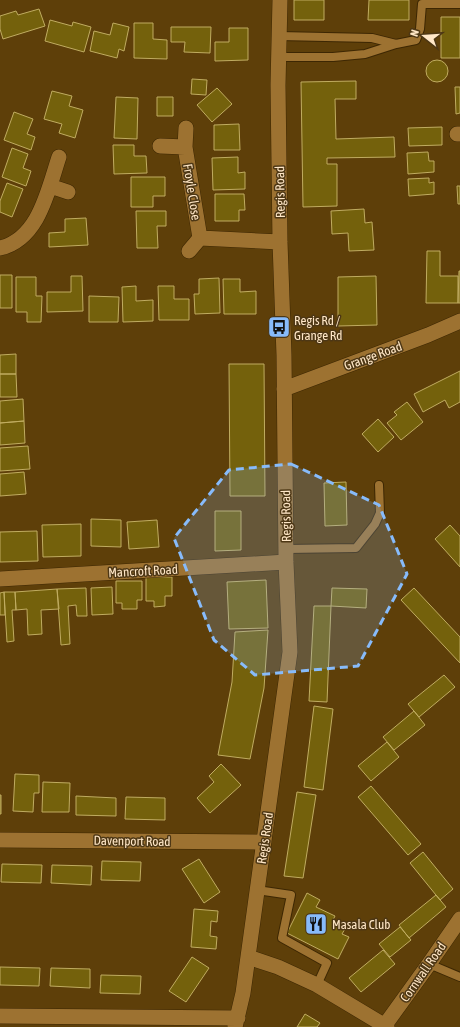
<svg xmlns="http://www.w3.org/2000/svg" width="460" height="1027" font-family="'Asap Condensed',sans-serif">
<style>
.building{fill:#74610c;stroke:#c0ac61}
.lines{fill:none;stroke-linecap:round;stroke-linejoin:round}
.service-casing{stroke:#3d2703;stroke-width:10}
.minor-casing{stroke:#3d2703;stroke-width:16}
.service{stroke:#9d7231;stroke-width:8}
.minor{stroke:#9d7231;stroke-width:15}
.marked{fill:#87bbfb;fill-opacity:0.2;stroke:#87bbfb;stroke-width:3;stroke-dasharray:8 5;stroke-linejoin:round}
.labels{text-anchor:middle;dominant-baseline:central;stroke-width:3;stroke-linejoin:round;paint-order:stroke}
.street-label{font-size:13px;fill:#ffe7c7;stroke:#4d3715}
.poi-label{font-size:13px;fill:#ffe7c7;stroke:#4d3715;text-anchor:start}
</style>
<rect width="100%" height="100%" fill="#5e3f09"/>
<path class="building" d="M294 0H324V20H294Z
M369 0H409V20H368Z
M39 9 45 26 3 39 0 29V16L16 11 18 15Z
M441 17H460V58H441Z
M50 20 72 26 73 22 91 27 84 52 45 41Z
M113 23 129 27 124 51 119 49 117 58 90 51 94 31 110 35Z
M134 23H153V39L167 40V59L134 58Z
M171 27H211L210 53 184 52 185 42H171Z
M229 28H248V60L215 61V42H229Z
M426 71a11 11 0 1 1 22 0a11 11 0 1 1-22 0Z
M192 79 207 80 206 95 191 94Z
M356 81V99H335L336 139 394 137 395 157 327 158V164H337V206L303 207 301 82Z
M455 87H460V113L456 114Z
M217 88 232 104 212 122 197 105Z
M52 91 72 96 69 106 83 110 75 138 59 133 62 124 44 119Z
M116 97 138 98 137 139 114 138Z
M157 97H173V116H157Z
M14 112 33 119 27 134 35 137 31 150 4 140Z
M239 124 240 150H214V125Z
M442 127V145L409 146 408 128Z
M113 145H134V156H146L147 173 114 174Z
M12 148 28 154 23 168 31 171 26 186 2 177Z
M428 152 429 161H434V172L408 174 407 153Z
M238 157V173L245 172V189L213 190 212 158Z
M131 177H165V196H153V207H131Z
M429 178V183L434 182V194L409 196 408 179Z
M7 183 23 189 12 217 0 212V201Z
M457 186H460V204H458Z
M215 194H244L245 210H239V221H215Z
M364 209 365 223 372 222 374 250 349 251 348 233 332 234 331 211Z
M136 211H166V226H157L158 248H137Z
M86 218 88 245 49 247V233L65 232V219Z
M427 251H440V276H458V303H426Z
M459 271H460V303H458Z
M0 275H12V308H0Z
M71 276H82L83 311 47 312V292H71Z
M376 276 377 325 338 326V277Z
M16 277H36V296H42L41 322H27V312H16Z
M219 278 220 313 195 314 194 294H199V279Z
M223 279H240V292L256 291V314H224Z
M136 286V301L153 300V321L123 322 122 287Z
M158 286H174V299H189V320H159Z
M89 296 119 297 118 322H89Z
M16 354V374H0V355Z
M229 364H264L265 496H230Z
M460 371V402L449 408 445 400 423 412 414 394Z
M0 374H16L17 397H0Z
M23 399 24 421 0 423V401Z
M407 402 423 422 401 440 387 423 397 415 394 412Z
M378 419 394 437 378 452 362 434Z
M24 421 25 443 0 445V423Z
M28 446 30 469 0 471V448Z
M24 472 26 494 0 496V474Z
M346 482 347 525 325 526 324 483Z
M215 511H241V550L215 551Z
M91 519 121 520V547L91 546Z
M157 520 159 547 129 549 127 522Z
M81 524V556L43 557 42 525Z
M450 525 460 536V567L435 539Z
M37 531 38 561 0 562V532Z
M146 577H172V596H165V606L154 607V601H146Z
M266 580 268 628 229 629 227 582Z
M116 581H142V600H137V609H122V603H116Z
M112 587 113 614 92 615 91 588Z
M86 588 87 616H77L76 605 68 606 70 644 61 645 57 589Z
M332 588 367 589 366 608 331 606Z
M414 588 460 637V663L401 600Z
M57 589 59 609 41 610 42 634 28 635 27 609 16 610 15 592Z
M4 592 5 615H0V593Z
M4 592H15L16 610H12L14 641 7 642Z
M314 606H331L327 702 309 701Z
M268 630 264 688 250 759 218 755 232 682 235 632Z
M444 675 455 687 419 717 408 704Z
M314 706 333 709 323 790 304 787Z
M414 711 425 725 394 750 383 737Z
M387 742 399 757 371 781 358 766Z
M221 764 241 785 210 813 197 798 214 782 209 776Z
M15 774 39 775V793H34L33 812 13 811Z
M43 782 70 783 69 812H42Z
M371 786 421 844 408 855 358 797Z
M297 792 316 795 303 878 284 876Z
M0 795H1V814H0Z
M76 796 116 798V816L76 815Z
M126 797 165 798V820L125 819Z
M423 852 453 889 440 900 410 863Z
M199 859 220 892 204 903 182 869Z
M102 861 141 862 140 881 101 880Z
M2 864 42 865 41 883 1 882Z
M52 865 92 866 91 885 51 883Z
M307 893 320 900 316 907 335 916 333 920 346 927 342 934 349 937 338 959 287 933Z
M436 895 446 907 409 938 399 925Z
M194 909 218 911 217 922 211 921 210 936 217 937 216 949 191 947Z
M400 927 411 940 390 957 379 944Z
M383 950 395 964 361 992 349 978Z
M192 957 209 968 186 1002 169 991Z
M0 967 40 968 39 986 0 985Z
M51 968 90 969V988L50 986Z
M101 975 141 976 140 994 100 993Z
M305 1014 320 1023 317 1027H297Z"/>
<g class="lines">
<g class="service-casing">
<path id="service" d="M396 44 416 40 420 29 422 4H460
M279 57H333L365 54 396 44 372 38 279 36
M286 549 356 548 375 524 380 513 379 485
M257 890 291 895 282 938 327 963 317 985
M429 964 460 977"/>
</g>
<g class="minor-casing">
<path id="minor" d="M186 128 185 147 200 238
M457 134H460
M160 146 185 147
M50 186 68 192
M0 248C39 239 48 190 59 157
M189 251 200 238 280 242
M284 389 428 335 460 321
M0 579 286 562
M0 840 264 842
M248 957 278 967 317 985 387 1027
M0 1016 238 1018
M385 1025 429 964 460 919
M235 1027 243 993 290 652 286 562 284 355 280 242 278 85 280 0"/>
</g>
<use href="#service" class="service"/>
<use href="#minor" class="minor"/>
</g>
<path class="marked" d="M291 464 379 505 407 574 358 666 255 675 214 640 174 538 229 470Z"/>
<defs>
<g id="bus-square" transform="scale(1.15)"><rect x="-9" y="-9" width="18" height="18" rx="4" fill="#87bbfb" stroke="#4d3715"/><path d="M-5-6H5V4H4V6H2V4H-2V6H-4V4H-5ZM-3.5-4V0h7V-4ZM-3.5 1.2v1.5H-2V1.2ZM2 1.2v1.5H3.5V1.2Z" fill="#111"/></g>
<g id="restaurant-square" transform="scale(1.15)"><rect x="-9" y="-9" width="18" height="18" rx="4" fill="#87bbfb" stroke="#4d3715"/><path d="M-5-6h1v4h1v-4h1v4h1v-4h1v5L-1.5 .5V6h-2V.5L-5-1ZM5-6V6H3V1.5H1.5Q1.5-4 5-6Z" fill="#111"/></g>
</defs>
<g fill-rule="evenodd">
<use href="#bus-square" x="279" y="327"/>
<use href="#restaurant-square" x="316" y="924"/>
</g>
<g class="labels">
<g class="street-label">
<text transform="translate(192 192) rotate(81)">Froyle Close</text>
<text transform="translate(280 192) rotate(-91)">Regis Road</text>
<text transform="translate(373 356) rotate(-20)">Grange Road</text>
<text transform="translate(286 516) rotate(-91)">Regis Road</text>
<text transform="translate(143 571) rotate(-3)">Mancroft Road</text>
<text transform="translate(265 838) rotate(-82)">Regis Road</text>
<text transform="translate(132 841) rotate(1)">Davenport Road</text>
<text transform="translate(423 972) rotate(-55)">Cornwall Road</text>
</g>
<g class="poi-label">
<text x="294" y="320">Regis Rd /<tspan x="294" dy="15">Grange Rd</tspan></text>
<text x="332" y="924">Masala Club</text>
</g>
</g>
<g transform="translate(424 36) rotate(287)" stroke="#4d3715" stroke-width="3" paint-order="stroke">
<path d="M0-3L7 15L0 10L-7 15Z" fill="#ffe7c7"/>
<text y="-6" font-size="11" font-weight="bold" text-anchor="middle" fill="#ffe7c7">N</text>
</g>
</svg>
